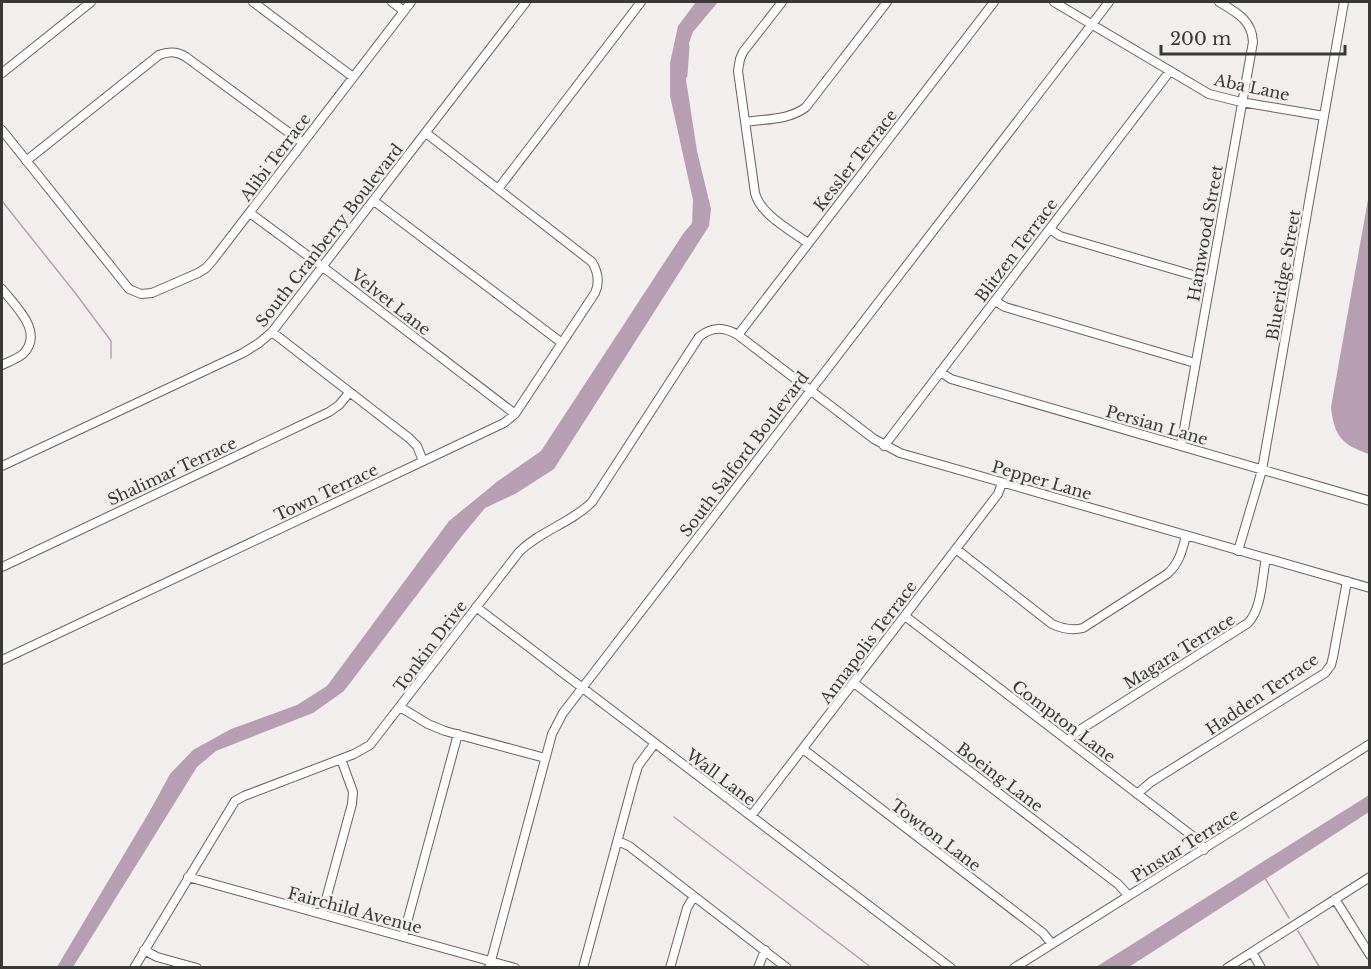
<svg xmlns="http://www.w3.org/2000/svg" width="1371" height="969" font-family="'Libre Baskerville',serif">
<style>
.water{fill:#b89eb3}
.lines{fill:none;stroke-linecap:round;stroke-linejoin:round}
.stream{stroke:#b89eb3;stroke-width:1.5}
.canal{stroke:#b89eb3;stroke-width:7}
.minor-casing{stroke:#666362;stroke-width:10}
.minor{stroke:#fff;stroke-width:8}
.labels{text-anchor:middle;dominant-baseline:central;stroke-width:5;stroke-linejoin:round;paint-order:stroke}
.street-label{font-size:16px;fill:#3a3938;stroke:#f2eeed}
</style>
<rect width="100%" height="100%" fill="#f2eeed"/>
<path class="water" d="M696 2H718L693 32 683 60 697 151 711 209 709 226 554 469 515 494 485 508 461 537 344 691 313 713 216 751 197 767 73 967H57L151 809 170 774 193 750 231 729 297 705 327 686 449 521 498 481 541 451 683 234 692 223 693 200 670 96V63L678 26Z
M1369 194 1370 454H1369C1342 445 1334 436 1331 407Z
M1369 795V812L1129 967H1096Z"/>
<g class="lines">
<path class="stream" d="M2 201 76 294 111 341V358
M674 817 872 968
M1265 878 1289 918
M1298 931 1320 968"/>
<path class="canal" d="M684 75 686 47"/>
<g class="minor-casing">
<path id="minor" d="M253 2 353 77
M392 2 404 11
M782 2 743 52 740 59 738 71 755 193C760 214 790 230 808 243
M1054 2 1209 94 1241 102 1324 116
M2 73 91 2
M745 122C765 119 790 120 806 107L887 2
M2 130 129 289 141 294 152 293 198 273 206 268 213 260 411 2
M26 161 159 55C169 51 177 51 186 57L303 143
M498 189 641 2
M374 201 562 343
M250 213 323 267 515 414
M1050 229 1060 236 1210 280
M2 289C15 306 45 332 23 354 17 359 8 362 2 365
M995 301 1005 307 1195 363
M272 332 409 438 417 446 423 461
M738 335 994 2
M940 372 951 379 1370 501
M884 446 1170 71
M1181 446 1253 42C1252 20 1236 12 1219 2
M2 466 243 353 259 343 272 332 526 2
M956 549 1052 624C1063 629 1072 631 1083 628L1167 574C1179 564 1182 551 1186 536
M1238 551 1262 470 1344 2
M2 567 329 412 339 405 349 393
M476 607 951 968
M905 616 1199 841 1204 850
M2 660 504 423 515 414 595 293C600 282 598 272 592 262L426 133
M854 683 1118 884 1128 895
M400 707 428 724 445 731 545 758
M1068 741 1075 733 1248 623C1262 609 1262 577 1266 558
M803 749 1043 933 1052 944
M1137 794 1151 782 1325 673 1331 665 1333 657 1347 581
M751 816 998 494 1002 483
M618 841 629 846 787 968
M188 877 515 968
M1335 899 1370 955
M322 914 352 804 353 792 341 759
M403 937 458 734
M144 950 157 957 197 968
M1252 952 1261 968
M134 968 235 801 244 796 354 754 370 745 519 552C540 531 571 523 592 502L699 337C712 326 724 327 738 335L874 439 900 453 1370 588
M489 968 552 734 563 713 1109 2
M583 968 633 783 638 766 655 743
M670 968 687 908 694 896
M758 968 765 950
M1014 968 1370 744
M1227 968 1370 877"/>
</g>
<use href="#minor" class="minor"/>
</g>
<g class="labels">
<g class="street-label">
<text transform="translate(1252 87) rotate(12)">Aba Lane</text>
<text transform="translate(275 157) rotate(-53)">Alibi Terrace</text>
<text transform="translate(855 160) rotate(-52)">Kessler Terrace</text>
<text transform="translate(1205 233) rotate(-80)">Hamwood Street</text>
<text transform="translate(329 235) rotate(-52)">South Cranberry Boulevard</text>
<text transform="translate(1016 250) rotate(-53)">Blitzen Terrace</text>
<text transform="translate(1283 275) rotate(-80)">Blueridge Street</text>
<text transform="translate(391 302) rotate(38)">Velvet Lane</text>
<text transform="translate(1157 425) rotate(16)">Persian Lane</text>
<text transform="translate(744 454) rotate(-53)">South Salford Boulevard</text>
<text transform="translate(172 471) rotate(-25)">Shalimar Terrace</text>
<text transform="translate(1042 480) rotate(16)">Pepper Lane</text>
<text transform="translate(326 492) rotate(-25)">Town Terrace</text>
<text transform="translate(868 642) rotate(-53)">Annapolis Terrace</text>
<text transform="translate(430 646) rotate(-53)">Tonkin Drive</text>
<text transform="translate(1179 651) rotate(-32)">Magara Terrace</text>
<text transform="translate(1262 694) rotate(-34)">Hadden Terrace</text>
<text transform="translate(1064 721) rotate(37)">Compton Lane</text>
<text transform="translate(721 777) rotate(37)">Wall Lane</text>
<text transform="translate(1000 777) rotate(37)">Boeing Lane</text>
<text transform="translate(936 835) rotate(37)">Towton Lane</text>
<text transform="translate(1185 845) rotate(-32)">Pinstar Terrace</text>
<text transform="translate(355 910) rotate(15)">Fairchild Avenue</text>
</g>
</g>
<rect width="1371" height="969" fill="none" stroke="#3a3938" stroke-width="6"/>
<path d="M1161 45v9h184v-9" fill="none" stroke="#3a3938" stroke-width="3"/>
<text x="1170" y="45" font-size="18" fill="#3a3938" stroke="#f2eeed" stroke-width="4.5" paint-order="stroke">200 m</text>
</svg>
